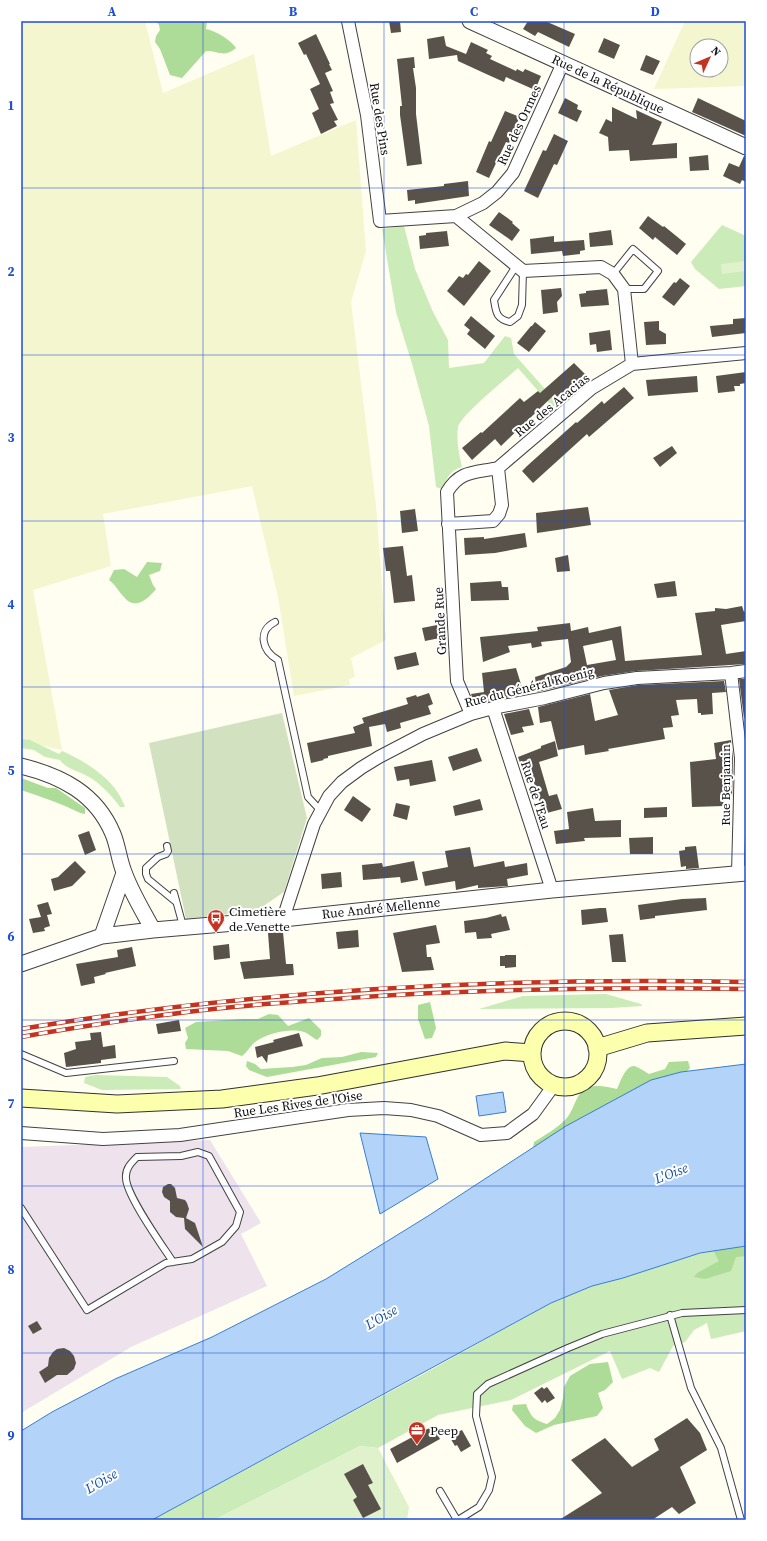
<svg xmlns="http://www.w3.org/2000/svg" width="767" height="1541" font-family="'Source Serif 4',serif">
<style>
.industrial{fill:#eee3ed}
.farmland{fill:#f4f6cf;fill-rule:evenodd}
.green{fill:#cbebb8}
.forest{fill:#acdc97}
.cemetery{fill:#d2e2c0}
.pitch{fill:#dff2cb}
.water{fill:#b3d4f8;stroke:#387ed2}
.building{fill:#58524b;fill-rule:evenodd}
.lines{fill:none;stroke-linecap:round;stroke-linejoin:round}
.service-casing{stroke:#424242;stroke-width:8}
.minor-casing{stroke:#424242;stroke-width:14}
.tertiary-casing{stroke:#424242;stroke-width:17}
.secondary-casing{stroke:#313131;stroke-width:19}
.service{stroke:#fff;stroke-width:6}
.minor{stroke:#fff;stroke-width:12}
.tertiary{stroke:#fff;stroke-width:15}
.secondary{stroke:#fcffac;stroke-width:17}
.rail-casing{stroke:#c43222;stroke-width:4.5}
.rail{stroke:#fff;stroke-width:3;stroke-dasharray:9;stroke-linecap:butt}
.grid{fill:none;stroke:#1d4ed8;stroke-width:1;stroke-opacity:0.55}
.labels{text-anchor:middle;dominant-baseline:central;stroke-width:4;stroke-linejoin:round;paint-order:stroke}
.street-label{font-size:13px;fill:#0f0f0f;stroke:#fff}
.poi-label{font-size:13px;fill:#0f0f0f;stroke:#fff;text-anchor:start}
.water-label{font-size:14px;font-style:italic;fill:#1350a5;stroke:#fff}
.neatline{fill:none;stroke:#1d4ed8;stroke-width:1.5}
.grid-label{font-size:13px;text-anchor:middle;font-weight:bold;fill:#1d4ed8}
</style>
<rect width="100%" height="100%" fill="#fffef1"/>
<path class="industrial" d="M210 1140 261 1223 241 1234 267 1286 131 1347 21 1413V1147Z"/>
<path class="farmland" d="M21 21H145L163 93 254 54 271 156 356 120 366 251 351 302 376 505 386 640 351 658 355 677 349 679 350 685 294 696 278 597 252 486 103 514 111 566 33 590 62 750 21 741Z
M685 21H746V86L654 89ZM697 46H721V70H697Z"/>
<path class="green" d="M722 225 746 236V286L719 289 695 269 691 262Z
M404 226 415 269 433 312 448 340 449 368 484 363 505 336 511 338 514 354 560 406 555 410 518 368C507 378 460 416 458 427 456 440 459 454 462 467 450 470 447 478 442 489L436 487 429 426 413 367 396 312 382 229Z
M21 739 30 740 59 754 62 751C87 762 116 780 125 807H120C112 796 101 784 89 777 79 771 66 769 60 760L45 757 34 750 21 748Z
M606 994 641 1004 642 1006 611 1008 479 1009 523 996Z
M95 1075 167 1077 180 1086 181 1089 102 1090 84 1083 85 1077Z
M746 1246V1331L711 1339 707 1323 694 1330 685 1342 673 1346 659 1372 650 1368 622 1379 610 1351 511 1400 438 1415 378 1448 360 1446 214 1520H152L425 1373 551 1303 592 1286 701 1253Z"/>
<path class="forest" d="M156 21H207L206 29C216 31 231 40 236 48 224 58 220 51 206 51L182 78 170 75 160 49 155 42 156 36 160 30 159 25Z
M147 562 162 563 160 571 149 575 153 585 156 589C148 599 135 611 124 597 118 591 116 585 109 580L114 570 124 569 137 577Z
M21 778 48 788H56L85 808V814C78 813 73 809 65 806 51 800 36 795 21 790Z
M430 1002 436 1028 432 1038 425 1039 418 1019V1005Z
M269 1014 278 1015 288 1026 309 1018 321 1030V1036L317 1040C313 1038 308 1033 304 1032 290 1028 270 1033 258 1040 251 1044 248 1052 242 1056L228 1051 186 1049 185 1043 188 1038 185 1028 196 1022 242 1019H258Z
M361 1052 378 1053 376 1057 267 1077 249 1070 246 1066 247 1061 255 1064 261 1069 292 1067 306 1065 322 1058 342 1057Z
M688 1061 690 1068 684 1075 532 1153 534 1142C545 1135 556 1129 565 1120 572 1113 574 1103 579 1095 588 1082 604 1086 617 1089 620 1083 625 1066 634 1066 639 1067 645 1072 649 1074L665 1069 669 1062Z
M746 1244V1256L736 1257 731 1271 705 1279 694 1277 697 1273 719 1261 713 1250Z
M608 1362 613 1382 605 1390 598 1393 603 1408 597 1416 554 1425 536 1433 525 1426 512 1410 513 1405 526 1404C531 1417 534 1420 547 1424L555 1418 560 1410 563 1398 564 1387 570 1376 590 1364Z"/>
<path class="cemetery" d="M282 713 307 818 284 892 256 911 186 919 149 743Z"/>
<path class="pitch" d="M746 261V271L722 274 721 264Z
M360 1446 378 1448 409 1507 407 1520H214Z"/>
<path class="water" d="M746 1064V1246L700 1253 623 1278 592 1286 551 1303 152 1520H21V1431L52 1412 115 1379 212 1337 326 1279 428 1216 566 1126 651 1080 681 1072Z
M503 1092 506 1112 479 1116 476 1096Z
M360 1133 426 1137 438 1179 380 1214Z"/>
<path class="building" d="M389 21H400L401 32 391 33Z
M528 21H545L575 34 569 47 538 32 535 36 523 29Z
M316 34 330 64H329L332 70 325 73 333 91 330 92 334 103 330 104 338 120 334 121 337 126 321 134 312 113 319 109 310 89 320 84 306 54 304 55 298 43Z
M444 36 446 46 466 54 471 42 488 50 486 53 492 56 490 59 516 71 517 69 523 72 525 69 541 76 535 90 506 77 504 82 484 73 458 61 457 55 429 59 427 39Z
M604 38 620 45 614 59 598 52Z
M646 55 660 61 653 75 640 70Z
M414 57 415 68H413L416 88V114L422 164 407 166 400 115V106H402L397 59Z
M565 98 578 105 577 109 582 111 577 122 558 113Z
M698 98 746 121V136L692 112Z
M612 107 637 119 636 110 662 122 652 145 677 143V158L630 161 629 150 609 151 608 137 599 133 606 119 612 122Z
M505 111 520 117 517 123H518L509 143 506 142 489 178 476 172 489 141 491 142Z
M554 134 568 141 557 165 554 164 538 198 524 191 543 150 546 151Z
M708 155 709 170 690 171 689 157Z
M744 156H746V182L742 180 740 184 723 176 729 163 739 167Z
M468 181 469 196 415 204V200L408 201 407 190 444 186V184Z
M499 212 513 222 512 223 520 230 512 241 489 225Z
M648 216 663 227 664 226 686 244 677 255 655 237 653 240 639 228Z
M611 230 613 245 590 247 589 233Z
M447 231 449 246 420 249 419 236 426 235V233Z
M554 236V242L584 240 585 250 580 251V254L563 256 562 251 531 254 530 239Z
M479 261 491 271 464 306 447 291 459 276 463 278 466 274 468 275Z
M680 278 690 286 674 306 662 297 674 282 676 283Z
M561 288 562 296 557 302 558 312 543 314 541 290Z
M607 289 609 305 581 307 579 294 586 293V291Z
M471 316 495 336 485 349 467 334 470 330 464 325Z
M746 318V333L712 337 710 326 733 324V319Z
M659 321V330L666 334V344L646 345 644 322Z
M535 322 546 331 529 352 517 343 531 326H532Z
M610 330 612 350 597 352 596 344 590 345 589 333Z
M574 363 585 374 562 394 561 393 557 397 555 394 501 446 495 439 472 460 462 448 481 432 482 433 520 398 524 402 538 391 540 393Z
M746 372V383L740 384V386H734L735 391 718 393 716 376Z
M697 376 698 392 648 396 646 380Z
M624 387 634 398 589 437 587 434 533 483 522 471 527 466 576 422 577 423 602 401 604 404Z
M672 446 677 453 660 467 653 458Z
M588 507 591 525 537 533 536 513Z
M415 509 418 531 402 533 400 511Z
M525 533 527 547 495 553 465 555 464 538 484 537V539Z
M403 546 407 576 412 575 415 601 394 603 390 571H386L383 548Z
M568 555 570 571 557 572 555 558Z
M501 581 502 587H508L509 600 471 601 470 583Z
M675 581 677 596 657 598 654 584Z
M742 606 744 612 746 611V621L721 625 726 654 746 651V664L636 671 602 676 537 692 535 677 566 667 571 662 568 639 541 642 542 646 532 648 531 643 508 646 510 652 483 662 480 637 538 631 537 627 570 623 571 631 588 627 589 633 621 626 625 661 702 655 695 613 715 611V608L726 609ZM612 640 616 660 587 665 583 646Z
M437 625 440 638 425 641 422 628Z
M416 652 419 665 397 670 394 657Z
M516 668 524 694 483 703 472 697 471 694 484 692 482 673Z
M739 679H746V717L744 718Z
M724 681 726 692 712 693 713 714 701 715V713H698L697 699 676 700 679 715 671 716 673 727 663 728 665 739 608 749 609 751 585 755 584 745 558 750 551 721 540 723 538 707 590 694 595 721 618 715 609 690 638 685Z
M429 693 433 704 428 706 431 714 400 723 401 728 387 732 385 724 369 727 372 746 328 756V758L323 759 324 760 311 763 307 743 355 733 353 727 364 723 362 718 408 704 406 698 416 695 417 697Z
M529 709 534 725 522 727 524 732 511 735 504 714Z
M731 740 733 758 732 800H723L724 806 692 807 690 762 716 759 714 743Z
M555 741 558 756 539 762 549 796 557 794 562 809 543 814 530 769 523 771 518 757 541 748V746Z
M477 748 482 761 453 771 448 757Z
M432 760 436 781 410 786 409 779 397 781 394 767Z
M353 796 371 809 362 822 344 810Z
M480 799 483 810 455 816 453 806Z
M396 803 410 806 407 820 393 816Z
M667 807V817L644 818V808Z
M593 808 595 821 621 820V837L584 838 585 841 556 844 554 831 569 829 567 812Z
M89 831 96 850 85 855 78 835Z
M653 837V854H630L629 838Z
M696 846 699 868 686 869V866L681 867 679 851 685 850V847Z
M470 847 474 867 504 861 505 867 527 863 528 875 507 879 508 886 478 888V885L456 890 455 881 425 886 422 872 448 867 445 851Z
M75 861 86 872 72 886 54 891 51 879 58 877Z
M414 861 418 880 401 883 400 877 363 880 362 865 382 863 383 867Z
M341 872 342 887 322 889 321 874Z
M706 898 707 910 655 916V918L640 920 638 905 682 899Z
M48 902 52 914 47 915 50 926 44 928 45 931 33 933 29 919 41 917 37 905Z
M600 908H606L608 922 582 925 581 910Z
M501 914 502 917 506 916 510 930 491 934 492 938 477 939 476 932 465 933 464 921 486 918Z
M436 925 440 943 426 945 427 957H431L434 970 402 972 393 933Z
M358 930 359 947 338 949 336 932Z
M283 932 286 964H293L294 975 244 979 240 962 270 959 268 933Z
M623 934 626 962H612L609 935Z
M229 944 230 958 214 960 213 946Z
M132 947 136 966 105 973 106 974 94 977 95 983 81 986 76 964 118 957 117 950Z
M505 955H516V967L505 968V966H500V956H505Z
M179 1020 181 1031 158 1034 156 1024Z
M101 1032 103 1047 115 1045 116 1058 101 1060V1063L66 1067 64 1053 76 1049 75 1042 91 1040 90 1033Z
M299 1033 303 1046 268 1055 267 1063 262 1056 257 1058 255 1047 274 1042 273 1040Z
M168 1184H171L175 1188 177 1198 185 1200 187 1203 189 1209 186 1218 195 1223 203 1247 185 1229 184 1218 176 1217 170 1212V1201L164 1197 162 1192 163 1187Z
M37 1321 42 1329 33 1334 28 1326Z
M64 1348 70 1351 74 1356 76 1363 74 1369 67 1375H57L45 1383 39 1372 48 1366 49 1358 53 1352 57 1349Z
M542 1387 544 1389 547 1387 555 1398 547 1403 545 1400 542 1403 534 1393Z
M687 1418 700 1433 707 1450 680 1467 696 1503 679 1514 672 1507 652 1520H559L602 1493 571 1460 605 1438 632 1467 659 1450 654 1439Z
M433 1426 440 1439 397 1463 390 1449Z
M462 1430 471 1446 461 1452 457 1445 455 1446 449 1436Z
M363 1464 373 1483 368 1485 381 1509 363 1518 353 1500 357 1497 344 1474Z"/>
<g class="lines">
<g class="service-casing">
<path id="service" d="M516 266 494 300C496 312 496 319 510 322L518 316 522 305 523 271
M613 274 633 249 658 271 644 289H624
M275 622C257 631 262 651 278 660L308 797 321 811
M167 846 168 851 166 854 158 857 146 868V874L148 879 176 902
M174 893 183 926
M21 1054 66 1073 174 1061
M21 1208 87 1310 166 1263 192 1259 222 1242 236 1226 240 1212 209 1156 198 1152 181 1156 137 1157C131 1163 125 1169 126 1178 126 1195 162 1245 173 1262
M670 1315 691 1388 721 1448 741 1520
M440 1491 457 1520
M458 1520 479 1507 489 1490 492 1477 476 1416 477 1394 488 1384 568 1348 602 1334 682 1313 746 1310"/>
</g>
<g class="minor-casing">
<path id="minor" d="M348 21 367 115 380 221 456 216 483 203 497 192 513 173 563 63
M456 216 523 271 601 267 613 274 624 289 632 364
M498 468 592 388 632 364 746 353
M448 524 493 521 499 514 502 505 498 468
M731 673 741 758 738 873
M493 708 552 890
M471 714 457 681 447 492C460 470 475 473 498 468
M283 919 314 824 329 796 342 782 361 768 379 757 423 734 471 714 493 708 545 698 604 683 637 678 731 673 746 671
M21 1133 103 1139 180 1135 348 1110 384 1108 411 1110 438 1116 481 1135 507 1133 533 1114 554 1085"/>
</g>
<g class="tertiary-casing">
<path id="tertiary" d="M470 21 746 147
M21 766C61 776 96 793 113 834 118 846 119 860 124 872 131 892 143 911 153 930
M102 936 124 873
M21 964 102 936 153 930 283 919 552 890 746 873"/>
</g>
<g class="secondary-casing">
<path id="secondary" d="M532 1054a33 33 0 1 1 66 0a33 33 0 1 1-66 0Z
M597 1048 647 1033 746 1026
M21 1098 117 1104 222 1099 317 1086 505 1051 532 1053"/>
</g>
<use href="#service" class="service"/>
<use href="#minor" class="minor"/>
<use href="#tertiary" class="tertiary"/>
<use href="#secondary" class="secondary"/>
<g class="rail-casing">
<path id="rail" d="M21 1029C260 989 504 977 746 982
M21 1037C76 1027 132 1019 187 1012 240 1005 294 1002 348 998 480 989 613 987 746 989"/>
</g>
<use href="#rail" class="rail"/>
</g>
<path class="grid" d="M203 21V1520M384 21V1520M564 21V1520M21 188H746M21 355H746M21 521H746M21 687H746M21 854H746M21 1020H746M21 1186H746M21 1353H746"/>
<defs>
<g id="bus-pin" transform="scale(0.9)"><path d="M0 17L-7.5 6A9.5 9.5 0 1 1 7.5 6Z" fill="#c43222" stroke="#fff"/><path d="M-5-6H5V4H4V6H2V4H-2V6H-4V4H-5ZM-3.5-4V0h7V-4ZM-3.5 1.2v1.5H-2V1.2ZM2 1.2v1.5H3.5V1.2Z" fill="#fff"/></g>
<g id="office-pin" transform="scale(0.9)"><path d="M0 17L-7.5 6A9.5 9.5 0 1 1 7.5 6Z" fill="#c43222" stroke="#fff"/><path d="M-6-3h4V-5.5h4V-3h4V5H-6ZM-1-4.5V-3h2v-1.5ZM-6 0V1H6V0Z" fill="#fff"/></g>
</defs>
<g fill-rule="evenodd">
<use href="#bus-pin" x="216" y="918"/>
<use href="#office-pin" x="417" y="1430"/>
</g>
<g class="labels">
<g class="street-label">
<text transform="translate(608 84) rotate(25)">Rue de la République</text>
<text transform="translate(380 119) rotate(81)">Rue des Pins</text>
<text transform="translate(519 125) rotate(-65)">Rue des Ormes</text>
<text transform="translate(552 405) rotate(-39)">Rue des Acacias</text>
<text transform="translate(440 621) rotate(-93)">Grande Rue</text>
<text transform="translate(529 687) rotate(-14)">Rue du Général Koenig</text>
<text transform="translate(725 785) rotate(-90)">Rue Benjamin</text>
<text transform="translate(536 795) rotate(72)">Rue de l'Eau</text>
<text transform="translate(381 908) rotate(-6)">Rue André Mellenne</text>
<text transform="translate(298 1104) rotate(-8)">Rue Les Rives de l'Oise</text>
</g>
<g class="poi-label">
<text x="229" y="911">Cimetière<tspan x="229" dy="15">de Venette</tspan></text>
<text x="430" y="1430">Peep</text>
</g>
<g class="water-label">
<text transform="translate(671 1173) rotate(-21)">L'Oise</text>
<text transform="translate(381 1317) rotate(-30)">L'Oise</text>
<text transform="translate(101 1481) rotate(-30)">L'Oise</text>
</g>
</g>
<rect width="767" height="1541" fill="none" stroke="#ffffff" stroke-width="44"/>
<g transform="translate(709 58) rotate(46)"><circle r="19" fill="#ffffff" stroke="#9f9f9f"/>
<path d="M0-3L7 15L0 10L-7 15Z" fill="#c43222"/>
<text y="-6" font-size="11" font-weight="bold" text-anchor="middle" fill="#0f0f0f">N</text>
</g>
<rect x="22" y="22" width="723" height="1497" class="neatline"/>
<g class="grid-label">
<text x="112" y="16">A</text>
<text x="293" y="16">B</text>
<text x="474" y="16">C</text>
<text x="655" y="16">D</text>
<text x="11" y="110">1</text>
<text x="11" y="276">2</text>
<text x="11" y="442">3</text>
<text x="11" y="609">4</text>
<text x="11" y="775">5</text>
<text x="11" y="941">6</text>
<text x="11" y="1108">7</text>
<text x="11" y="1274">8</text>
<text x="11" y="1440">9</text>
</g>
</svg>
